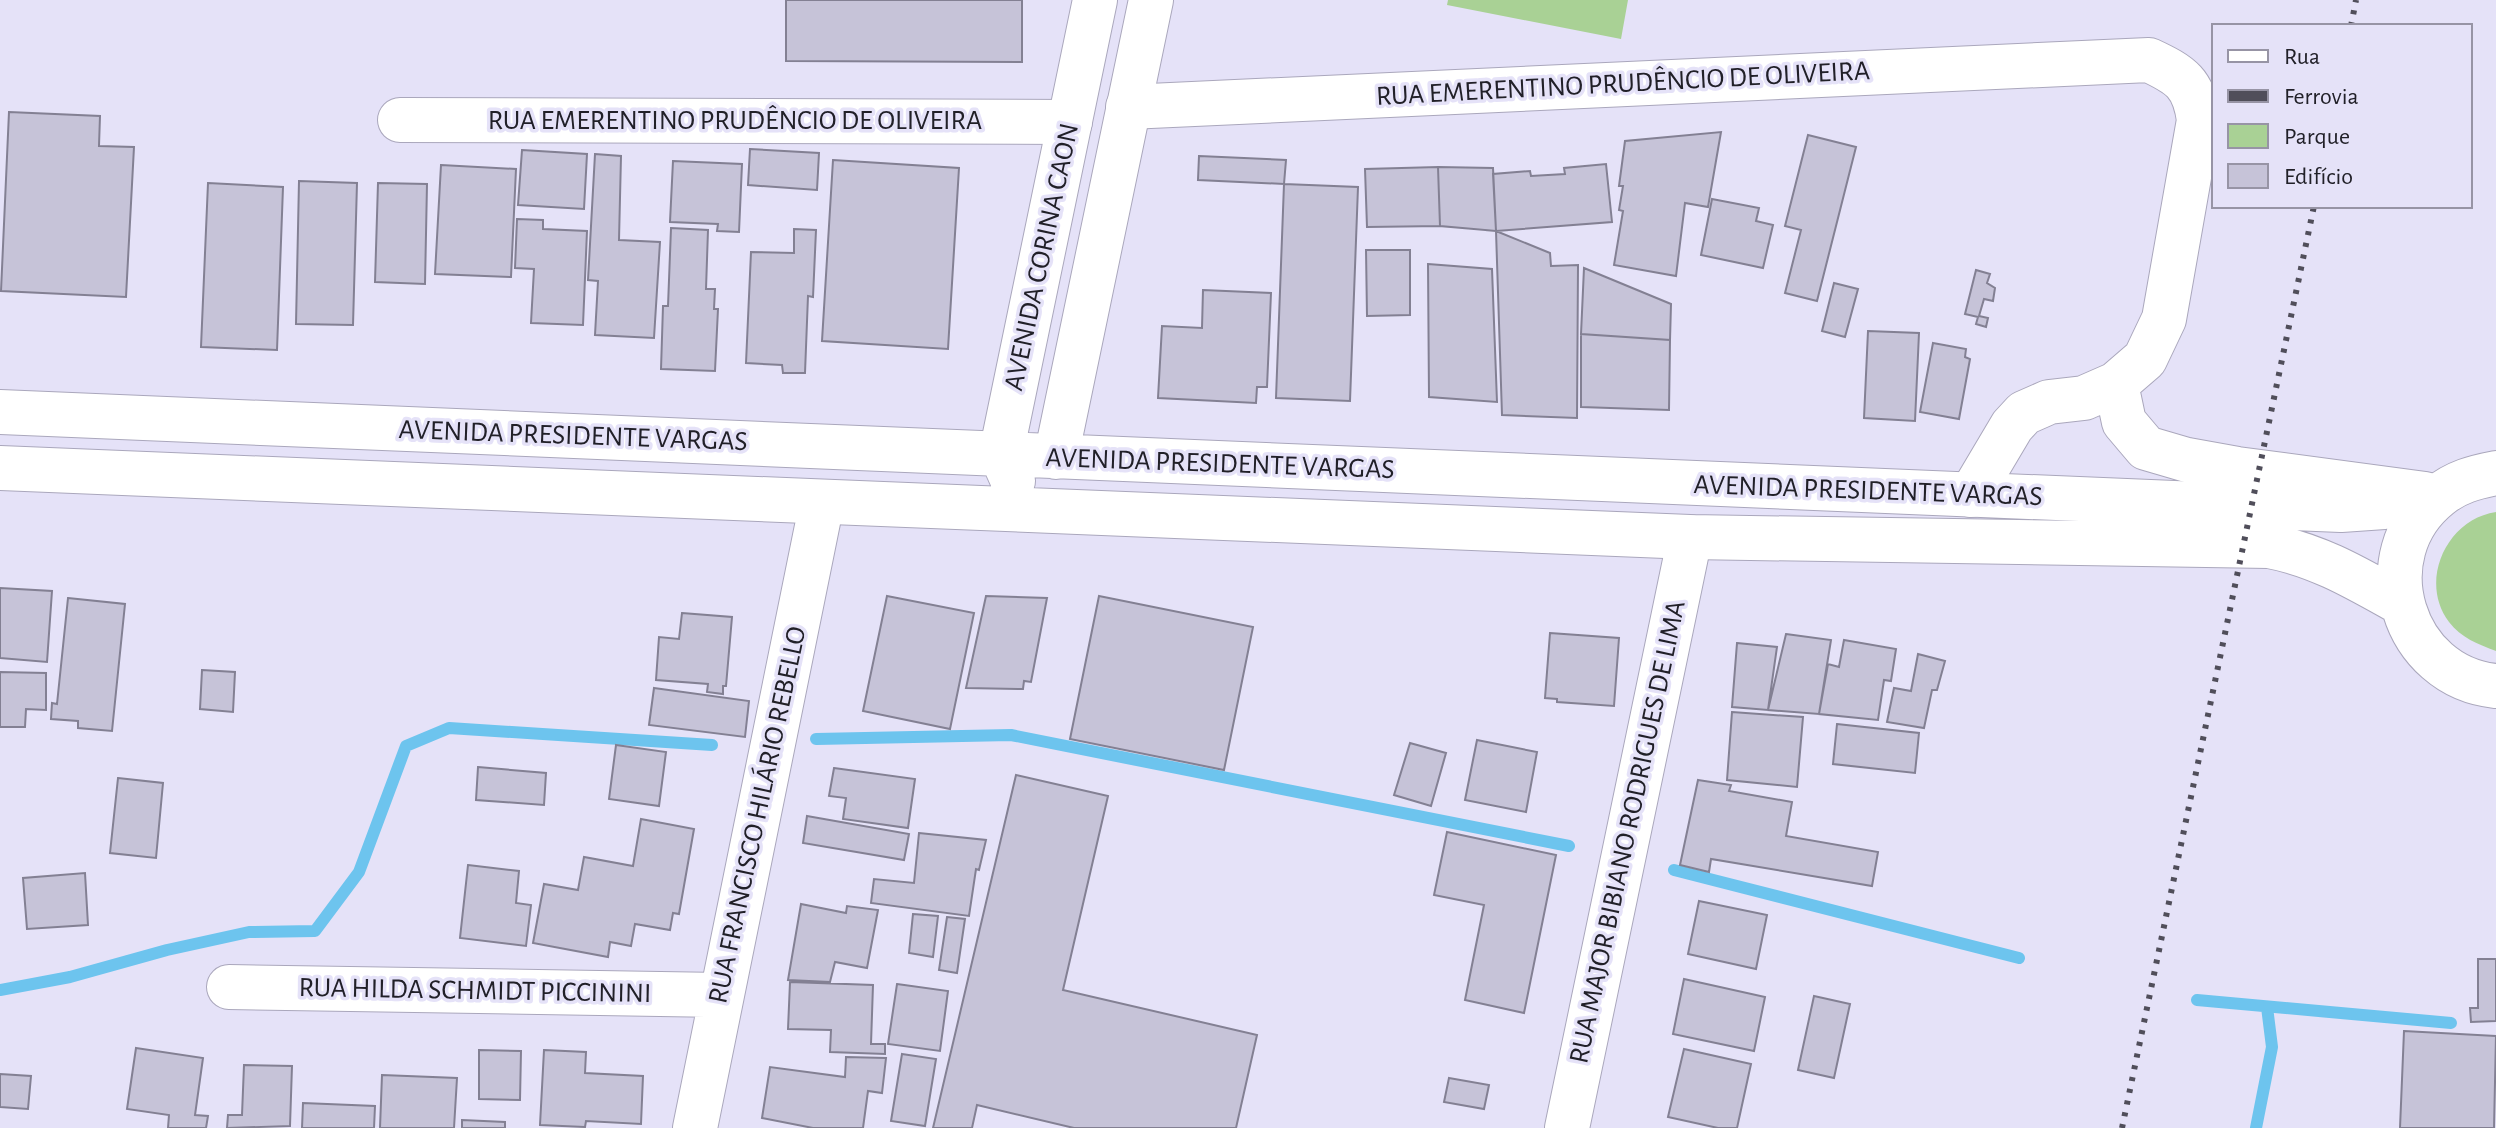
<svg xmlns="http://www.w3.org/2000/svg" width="2496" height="1128" font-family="'Alegreya Sans',sans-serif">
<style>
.green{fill:#a9d195}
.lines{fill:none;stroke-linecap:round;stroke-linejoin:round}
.stream{stroke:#6dc4ee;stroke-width:12}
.building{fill:#c6c3d8;stroke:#838093;stroke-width:2}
.minor-casing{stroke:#aaa7bc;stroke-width:46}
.major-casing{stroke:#aaa7bc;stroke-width:46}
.minor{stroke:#fff;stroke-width:44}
.major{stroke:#fff;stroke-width:44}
.rail{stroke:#504e5a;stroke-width:6;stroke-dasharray:4 8;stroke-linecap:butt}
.labels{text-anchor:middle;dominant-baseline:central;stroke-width:7;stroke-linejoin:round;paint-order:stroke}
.street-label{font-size:28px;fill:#212028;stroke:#e5e2f8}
</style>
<rect width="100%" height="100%" fill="#e5e2f8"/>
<path class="green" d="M1448 0H1628L1621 39 1447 5Z
M2496 512V651C2478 644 2461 638 2449 622 2418 581 2447 519 2496 512Z"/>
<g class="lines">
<path class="stream" d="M816 739 1011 735 1569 846
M1674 870 2019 958
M0 990 70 977 167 950 249 932 315 931 359 872 406 746 449 728 712 745
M2197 1000 2451 1023
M2256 1128 2272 1047 2267 1007"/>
</g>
<path class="building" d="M786 0H1022V62L786 61Z
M9 112 100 116 99 146 134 147 126 297 1 291Z
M1721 132 1708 207 1685 203 1676 276 1614 265 1623 211 1619 210 1623 186H1619L1625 141Z
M1808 135 1856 147 1817 301 1785 293 1801 230 1785 226Z
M750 149 819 153 817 190 748 185Z
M522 150 587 154 584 209 518 205Z
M595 154 621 156 619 240 660 242 654 338 595 335 598 281 588 280Z
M1199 156 1286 160 1284 184 1198 180Z
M833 160 959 168 948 349 822 341Z
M673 161 742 164 739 232 717 231 718 224 670 222Z
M1606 164 1612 222 1496 231 1493 174 1530 171 1531 176 1565 174 1564 168Z
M441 165 516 169 511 277 435 274Z
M1438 167 1440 226 1367 227 1365 169Z
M1438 167 1493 168 1496 231 1440 226Z
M299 181 357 183 353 325 296 324Z
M208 183 283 187 277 350 201 347Z
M378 183 427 184 425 284 375 282Z
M1284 184 1358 187 1350 401 1276 398Z
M1712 199 1759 208 1756 221 1773 225 1763 268 1701 255Z
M517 219 543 220V229L587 231 583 325 531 323 534 269 515 268Z
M671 228 708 230 706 289H715L714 309H718L715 371 661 369 663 306H668Z
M794 229 816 230 813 297 808 296 805 373H783L782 365 746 363 751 252 794 253Z
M1496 231 1550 253 1551 266 1578 265 1577 418 1502 415Z
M1366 250H1410V315L1367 316Z
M1428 264 1492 269 1497 402 1429 397Z
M1584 268 1671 304 1670 340 1581 334Z
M1976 270 1990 274 1987 283 1995 288 1993 301 1984 299 1979 316 1988 318 1986 327 1976 324 1978 317 1965 314Z
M1834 283 1858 289 1845 337 1822 331Z
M1203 290 1271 293 1267 387H1257L1256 403 1158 398 1162 326 1202 328Z
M1868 331 1919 333 1915 421 1864 418Z
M1581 334 1670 340 1669 410 1581 407Z
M1933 343 1966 349 1965 357 1970 359 1959 419 1920 412Z
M0 588 52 591 47 662 0 658Z
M887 596 974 613 950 729 863 711Z
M986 596 1047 598 1031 682 1024 681 1023 689 966 688Z
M1099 596 1253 627 1224 770 1070 739Z
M68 598 125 604 112 731 78 728V721L51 719 52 703 57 704Z
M682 613 732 617 726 686H723V694L707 692 708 684 656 680 659 637 679 639Z
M1550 633 1619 638 1614 706 1557 702V699L1545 698Z
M1786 634 1831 640 1819 714 1768 710Z
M1844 640 1896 649 1891 681 1884 680 1878 720 1819 714 1828 664 1839 667Z
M1737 643 1777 647 1768 710 1732 707Z
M1918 654 1945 661 1937 690H1932L1924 728 1887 722 1894 688 1911 691Z
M202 670 235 672 233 712 200 709Z
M0 672 46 673V710L26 709 25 727H0Z
M654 688 749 701 745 737 649 725Z
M1732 712 1803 717 1797 787 1727 780Z
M1837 724 1919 733 1915 773 1833 764Z
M1477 740 1537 752 1526 812 1465 800Z
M1410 743 1446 753 1431 806 1394 795Z
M616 745 666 752 659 806 609 799Z
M478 767 546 773 544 805 476 800Z
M834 768 915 779 908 828 843 819 846 798 829 796Z
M1016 775 1108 796 1063 990 1257 1035 1236 1128H1074L977 1105 972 1128H933Z
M118 778 163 783 156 858 110 853Z
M1698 780 1731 785 1729 791 1792 802 1786 836 1878 852 1872 886 1711 859 1709 872 1680 865Z
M807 816 909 834 904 860 803 843Z
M641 819 694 829 679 914 673 913 670 930 635 924 631 946 610 942 608 957 533 943 544 884 578 890 584 857 633 866Z
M1447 832 1556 855 1524 1013 1465 1000 1484 905 1434 895Z
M919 833 986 840 979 870 976 869 969 916 871 903 874 879 914 883Z
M468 865 519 871 516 903 531 905 526 946 460 938Z
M85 873 88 925 27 929 23 878Z
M1699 901 1767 915 1756 969 1688 954Z
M801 904 846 913 847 906 878 910 867 968 835 962 830 982 788 980Z
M913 914 938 916 933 957 909 953Z
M947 917 965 919 957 973 939 970Z
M2478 959H2496V1021L2471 1022 2470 1008H2478Z
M1684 979 1765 997 1754 1051 1673 1034Z
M790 982 873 985 871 1044H885V1054L830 1052 831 1030 788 1029Z
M897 984 948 991 940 1051 888 1044Z
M1814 996 1850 1004 1834 1078 1798 1070Z
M2404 1031 2496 1036 2494 1128H2400Z
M136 1048 203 1058 195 1115 208 1116 206 1128H168L169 1115 127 1109Z
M1684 1049 1751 1064 1737 1128H1718L1668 1117Z
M479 1050 521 1051 520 1100 479 1099Z
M544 1050 586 1052 585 1073 643 1076 641 1124 586 1121 585 1127 540 1125Z
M902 1054 936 1059 925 1126 891 1121Z
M846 1057 886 1058 882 1093 868 1091 863 1128H813L762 1118 770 1067 845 1077Z
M244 1065 292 1066 290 1126 227 1128 228 1115H242Z
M0 1074 31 1076 28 1109 0 1107Z
M382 1075 457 1078 454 1128H380Z
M1449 1078 1489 1085 1484 1109 1444 1102Z
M303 1103 375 1106 374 1128H302Z
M462 1120 505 1122V1128H462Z"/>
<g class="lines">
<g class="minor-casing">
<path id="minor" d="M1128 107 2149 60C2181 75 2194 83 2199 120L2164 319 2145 359 2116 384 2084 398 2049 402 2024 413 2012 426 1971 495
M400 120 1070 122
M2116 384 2124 422 2146 448 2187 460 2237 469 2425 494
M229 987 721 995
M695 1128 822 502
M1567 1128 1690 537"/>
</g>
<g class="major-casing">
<path id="major" d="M0 412 2341 510 2384 507 2439 496
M1056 457 1151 0
M0 468 1690 537 2269 546C2318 555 2358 579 2401 603
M2496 473C2475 477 2456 482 2439 496 2365 555 2402 677 2496 686
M1013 481 1001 454 1095 0"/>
</g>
<use href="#minor" class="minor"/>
<use href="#major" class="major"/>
<path class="rail" d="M2351 26 2356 0
M2122 1128 2314 206"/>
</g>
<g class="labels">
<g class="street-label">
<text transform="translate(1623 84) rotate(-3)">RUA EMERENTINO PRUDÊNCIO DE OLIVEIRA</text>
<text x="735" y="121">RUA EMERENTINO PRUDÊNCIO DE OLIVEIRA</text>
<text transform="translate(1042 257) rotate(-78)">AVENIDA CORINA CAON</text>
<text transform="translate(573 436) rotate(2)">AVENIDA PRESIDENTE VARGAS</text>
<text transform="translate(1220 464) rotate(2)">AVENIDA PRESIDENTE VARGAS</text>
<text transform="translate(1868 491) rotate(2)">AVENIDA PRESIDENTE VARGAS</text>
<text transform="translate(758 815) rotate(-78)">RUA FRANCISCO HILÁRIO REBELLO</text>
<text transform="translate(1628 832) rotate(-78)">RUA MAJOR BIBIANO RODRIGUES DE LIMA</text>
<text transform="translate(475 991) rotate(1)">RUA HILDA SCHMIDT PICCININI</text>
</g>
</g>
<rect x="2212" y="24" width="260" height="184" fill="#e5e2f8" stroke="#9794a5" stroke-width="2"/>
<rect x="2228" y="50" width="40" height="12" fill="#ffffff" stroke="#9794a5" stroke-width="2"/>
<text x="2284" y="64" font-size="24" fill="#212028">Rua</text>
<rect x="2228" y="90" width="40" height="12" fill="#504e5a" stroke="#9794a5" stroke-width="2"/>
<text x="2284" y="104" font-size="24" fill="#212028">Ferrovia</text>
<rect x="2228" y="124" width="40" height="24" fill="#a9d195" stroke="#9794a5" stroke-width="2"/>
<text x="2284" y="144" font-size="24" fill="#212028">Parque</text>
<rect x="2228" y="164" width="40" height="24" fill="#c6c3d8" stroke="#9794a5" stroke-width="2"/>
<text x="2284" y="184" font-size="24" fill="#212028">Edifício</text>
</svg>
